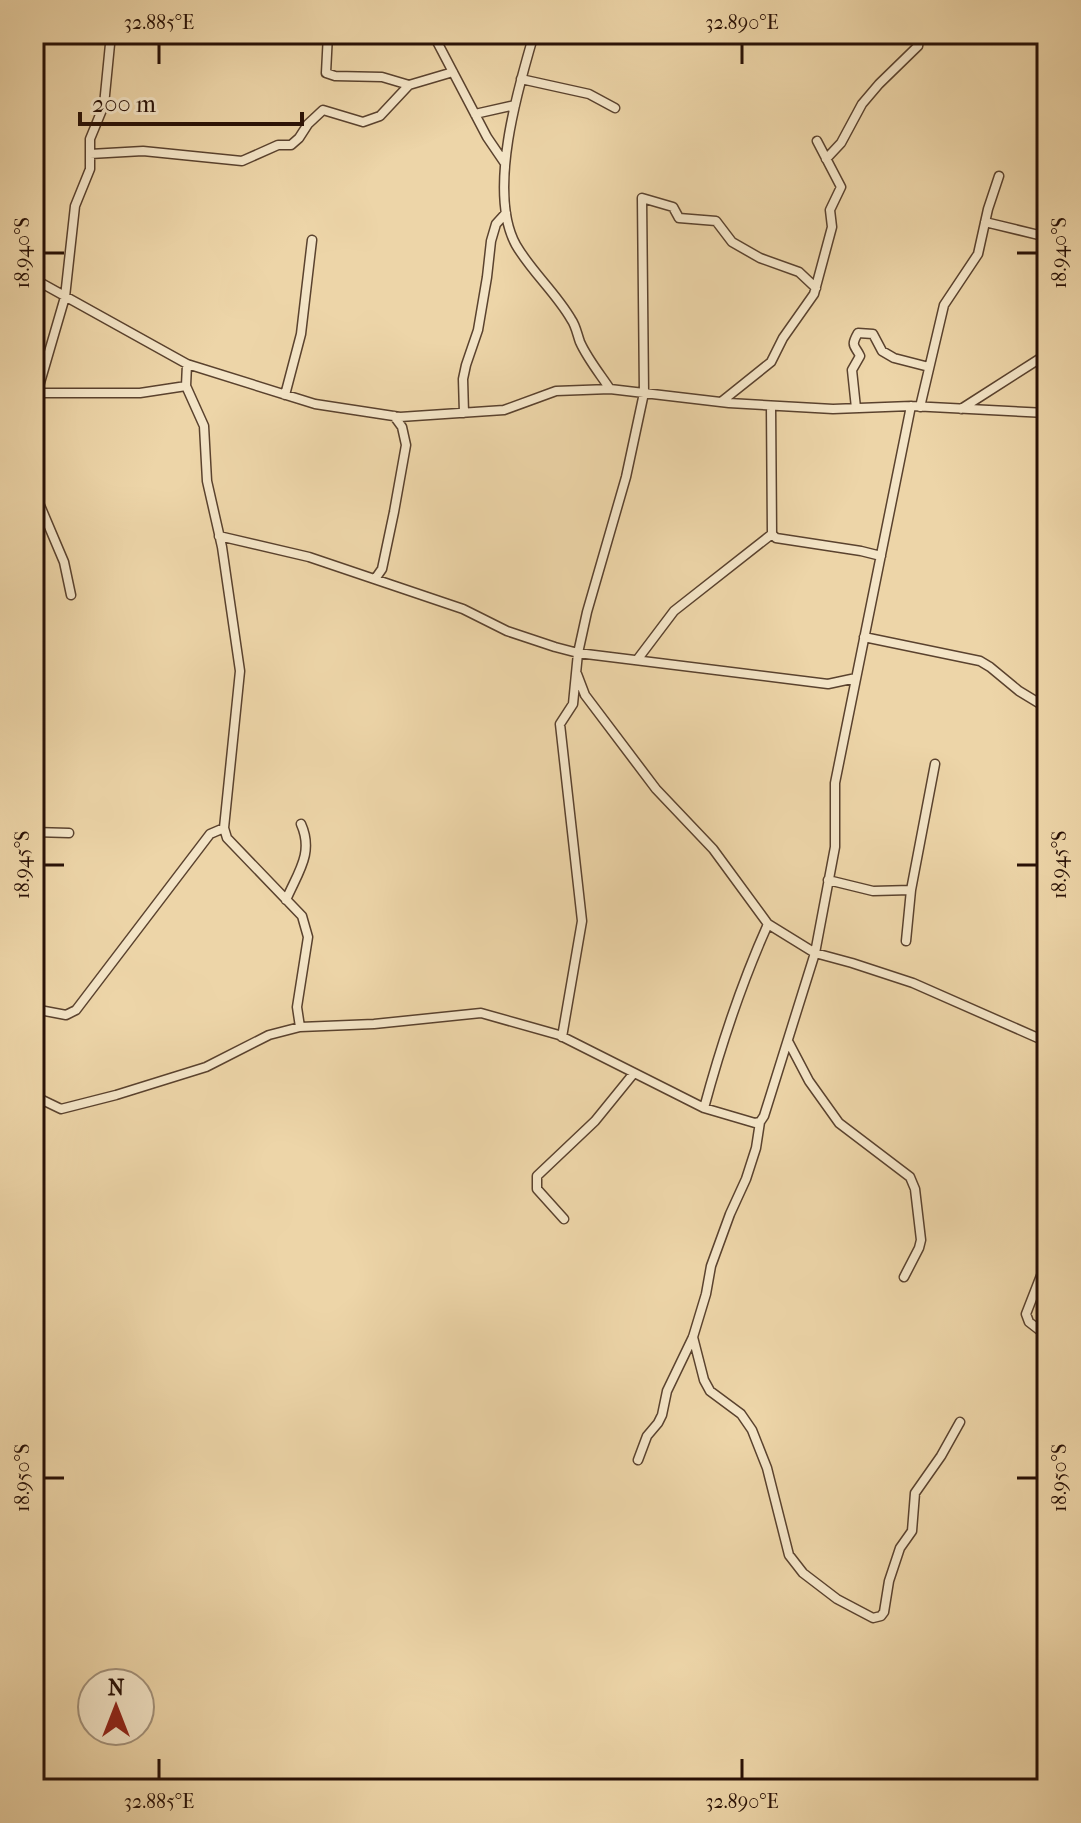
<svg xmlns="http://www.w3.org/2000/svg" width="1081" height="1823" font-family="'IM FELL French Canon',serif">
<style>
.lines{fill:none;stroke-linecap:round;stroke-linejoin:round}
.minor-casing{stroke:#5a422e;stroke-width:11}
.minor{stroke:#f3e4c6;stroke-width:8}
.ticks{fill:none;stroke:#291106;stroke-width:3}
.neatline{fill:none;stroke:#291106;stroke-width:3}
.ticks-label{font-size:20px;text-anchor:middle;fill:#291106}
</style>
<rect width="100%" height="100%" fill="#edd5a8"/>
<filter id="stains"><feTurbulence type="fractalNoise" baseFrequency=".0025" numOctaves="4"/><feColorMatrix values="0 0 0 0 .2 0 0 0 0 .09 0 0 0 0 .02 0 0 0 .5 -.17"/></filter>
<radialGradient id="worn" r=".72"><stop offset=".6" stop-color="#630" stop-opacity="0"/><stop offset="1" stop-color="#630" stop-opacity=".3"/></radialGradient>
<g class="lines">
<g class="minor-casing">
<path id="minor" d="M328 34 326 73 335 76 382 77 409 85
M433 34 487 137 504 162
M534 34C518 88 487 193 516 245 531 271 556 293 571 319 576 326 577 334 580 342 587 358 600 374 610 389
M521 79 589 94 615 108
M475 114 515 105
M90 154 143 151 242 161 278 145H291L299 138 308 124 323 110 363 122 380 116 409 85 453 72
M826 159 841 143 862 104 879 84 918 46 920 34
M985 222 1047 237
M34 279 187 364 315 404 400 417 504 410 556 391 610 389 729 403 833 409 911 406 1047 413
M187 364 186 386 204 426 207 481 222 547 240 671 224 828 227 838 302 916 308 937 297 1007 300 1027
M35 393H140L186 386
M285 395 301 334 312 240
M721 402 771 362 783 338 814 294 832 227 830 210 841 187 817 141
M920 407 944 305 978 254 988 209 999 176
M856 408 852 370 860 356C855 345 850 347 858 333L873 334 882 351 894 358 929 367
M961 409 1047 354
M464 413 463 379 466 365 478 330 487 277 491 241 496 224 506 213
M34 415 37 393 65 297 75 206 90 169V139L104 105 111 34
M34 486 36 496 64 562 71 595
M772 534 776 538 861 551 881 556
M219 536 309 557 463 609 507 631 555 647 578 653 828 684 856 678
M375 579 382 569 394 512 406 445 402 427 394 416
M864 637 980 661 990 667 1019 691 1047 708
M637 660 674 611 772 534 771 406
M577 674 585 695 656 789 713 849 768 924 815 953 852 963 913 983 1047 1042
M34 832 69 833
M828 880 873 891 911 890 906 941
M911 890 935 764
M286 900C298 872 314 853 301 824
M34 1009 66 1015 76 1010 210 834 224 828
M562 1037 582 921 560 724 573 704 578 653 587 612 626 477 644 393 642 198 673 207 679 218 716 221 732 242 760 258 799 272 816 288
M788 1041 809 1081 839 1123 910 1177 915 1189 921 1240 919 1248 904 1277
M34 1096 61 1109 116 1095 206 1067 269 1035 300 1027 374 1024 481 1013 559 1035 704 1108 755 1123 760 1122 764 1116 815 953 835 847V783L911 406
M704 1108C721 1045 741 984 768 924
M564 1219 537 1189V1176L595 1121 634 1073
M1047 1255 1042 1273 1026 1314 1029 1322 1047 1336
M693 1337 704 1380 710 1391 741 1414 752 1430 767 1468 789 1555 803 1573 837 1599 873 1618 881 1616 884 1612 889 1581 900 1548 912 1531 915 1493 941 1456 960 1422
M638 1460 647 1436 658 1423 662 1415 667 1391 693 1337 706 1294 711 1266 730 1214 746 1179 756 1148 760 1122"/>
</g>
<use href="#minor" class="minor"/>
</g>
<path class="ticks" d="M159 44V64M742 44V64M44 253H64M1017 253H1037M44 865H64M1017 865H1037M44 1478H64M1017 1478H1037M159 1759V1779M742 1759V1779"/>
<rect width="1081" height="1823" fill="none" stroke="#edd5a8" stroke-width="88"/>
<g transform="translate(116 1707)"><circle r="38" fill="#f3e4c6" stroke="#a29079" stroke-width="2"/>
<path d="M0-6L14 30L0 20L-14 30Z" fill="#8f2418"/>
<text y="-12" font-size="22" font-weight="bold" text-anchor="middle" fill="#291106">N</text>
</g>
<path d="M80 112v12h222v-12" fill="none" stroke="#291106" stroke-width="4"/>
<text x="92" y="112" font-size="24" fill="#291106" stroke="#f3e4c6" stroke-width="6" paint-order="stroke">200 m</text>
<rect x="44" y="44" width="993" height="1735" class="neatline"/>
<g class="ticks-label">
<text x="159" y="29">32.885°E</text>
<text x="742" y="29">32.890°E</text>
<text transform="translate(22 253) rotate(-90)" y="7">18.940°S</text>
<text transform="translate(1059 253) rotate(-90)" y="7">18.940°S</text>
<text transform="translate(22 865) rotate(-90)" y="7">18.945°S</text>
<text transform="translate(1059 865) rotate(-90)" y="7">18.945°S</text>
<text transform="translate(22 1478) rotate(-90)" y="7">18.950°S</text>
<text transform="translate(1059 1478) rotate(-90)" y="7">18.950°S</text>
<text x="159" y="1808">32.885°E</text>
<text x="742" y="1808">32.890°E</text>
</g>
<rect width="100%" height="100%" filter="url(#stains)"/>
<rect width="100%" height="100%" fill="url(#worn)"/>
</svg>
